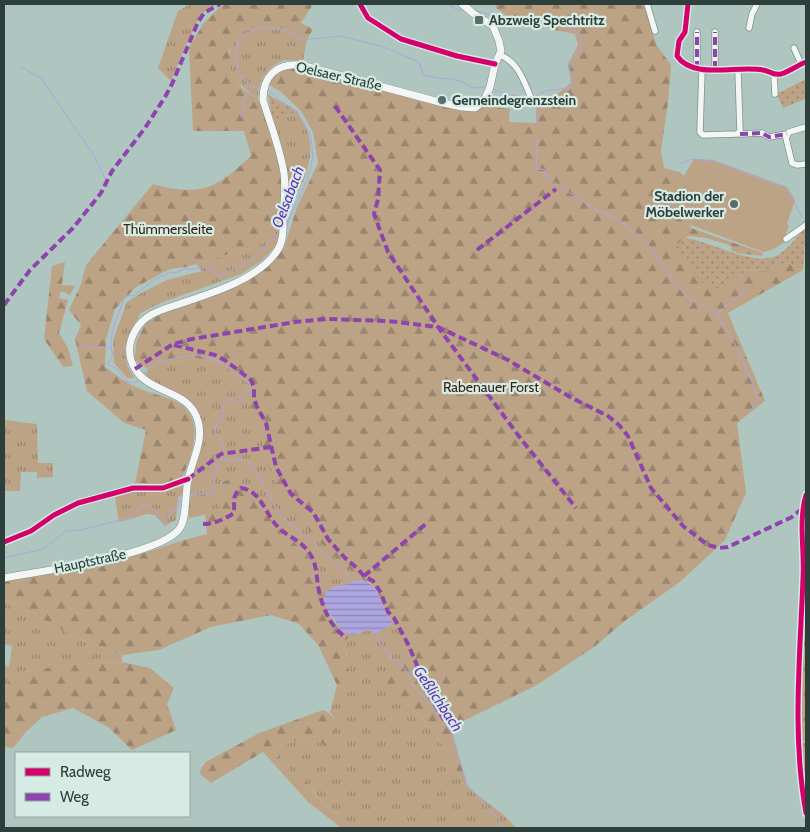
<svg xmlns="http://www.w3.org/2000/svg" width="810" height="832" font-family="Cabin,sans-serif">
<style>
.grass{fill:url(#grass-tufts)}
.forest{fill:url(#forest-firs)}
.park{fill:url(#park-dots)}
.pitch{fill:#bda386}
.water{fill:url(#water-rules)}
.lines{fill:none;stroke-linecap:round;stroke-linejoin:round}
.stream{stroke:#ada5e1;stroke-width:1}
.minor-casing{stroke:#7e918b;stroke-width:7}
.major-casing{stroke:#7e918b;stroke-width:8}
.minor{stroke:#f3f6f5;stroke-width:5.5}
.major{stroke:#f3f6f5;stroke-width:7}
.quiet{stroke:#8e44ad;stroke-width:4;stroke-dasharray:8 4;stroke-linecap:butt}
.cycleway-casing{stroke:#d5ebe4;stroke-width:8}
.cycleway{stroke:#d6006c;stroke-width:5}
.poi-dot{fill:#5a6e69;stroke:#d5ebe4;stroke-width:2}
.labels{text-anchor:middle;dominant-baseline:central;stroke-width:4.5;stroke-linejoin:round;paint-order:stroke}
.poi-label{font-size:14px;font-weight:bold;fill:#2d3f3a;stroke:#d5ebe4;text-anchor:start}
.street-label{font-size:14px;fill:#2d3f3a;stroke:#d5ebe4}
.park-label{font-size:14px;fill:#382416;stroke:#d5ebe4}
.water-label{font-size:15px;font-style:italic;fill:#6232b3;stroke:#d5ebe4}
</style>
<defs>
<pattern id="grass-tufts" width="24" height="20" patternUnits="userSpaceOnUse" patternTransform="scale(1.25)"><rect width="24" height="20" fill="#bda386"/><path d="M3 7l-1-3M5 7V3M7 7l1-3M15 17l-1-3M17 17v-4M19 17l1-3" fill="none" stroke="#9a866f"/></pattern>
<pattern id="forest-firs" width="22" height="20" patternUnits="userSpaceOnUse" patternTransform="scale(1.25)"><rect width="22" height="20" fill="#bda386"/><path d="M5 1l3.5 6h-7zM16 11l3.5 6h-7z" fill="#9a866f"/></pattern>
<pattern id="park-dots" width="8" height="8" patternUnits="userSpaceOnUse" patternTransform="scale(1.25)"><rect width="8" height="8" fill="#bda386"/><path d="M2 2h.1M6 6h.1" fill="none" stroke="#9a866f" stroke-width="1.8" stroke-linecap="round"/></pattern>
<pattern id="water-rules" width="6" height="5" patternUnits="userSpaceOnUse" patternTransform="scale(1.25)"><rect width="6" height="5" fill="#ada5e1"/><path d="M0 2.5h6" fill="none" stroke="#8d88b7"/></pattern>
</defs>
<rect width="100%" height="100%" fill="#aec6bf"/>
<path class="grass" d="M190 4H216L201 14 185 47 171 81 158 68 178 11Z
M258 26 286 29 307 40 303 61C298 61 292 60 287 60 269 62 258 82 258 99 242 87 224 74 230 51 231 45 236 38 238 33Z
M297 111C301 120 309 131 310 140 313 167 300 190 287 212L273 121Z
M279 230 277 245 261 261 241 274 158 304 141 313 130 332 125 348 127 365 134 378H127L114 363 113 340 127 302 141 293 167 280 202 271 196 264 259 245Z
M196 358 213 363 221 362 237 377 247 383 246 399 260 424 267 463 338 560 362 580 331 588 327 591 324 596 318 592 311 559 270 518 237 476 220 483 223 495 218 512 189 518V497H191V494H189C190 486 191 478 193 470 195 462 200 453 202 444 210 402 176 393 145 377L148 369 153 366Z
M4 420 37 424 38 463H53V477L37 478V472H21L20 491H4Z
M183 482V493L178 498 176 520 165 526 155 515 148 514 119 522 115 497 133 492 168 490Z
M4 598 79 639 122 655V662L62 665 21 673 4 685V665L9 667 12 646 4 644Z
M806 607V741L801 742 800 739C799 695 799 652 804 608Z
M391 625 401 629 412 648 416 658 389 692C398 699 408 705 417 713 437 732 453 760 463 785L467 784 469 788 506 817 516 828H341L335 823 338 814C329 808 320 801 314 792 311 789 310 785 307 782 296 772 277 763 274 748 278 745 312 736 318 736L325 748 334 717 330 712 337 685 345 687 347 654 342 642 344 632 358 634 367 630 376 633Z
M806 742V813L801 784 799 744Z"/>
<path class="forest" d="M225 4H309L312 6 301 23 313 29 307 40 286 29 258 26 238 33 229 51 231 72 242 88 258 99 268 124 280 167 282 190 279 230 259 245 186 267 170 269 136 287 115 309 106 339 105 367C116 375 126 383 138 388 151 394 171 397 182 405 205 423 191 458 182 478L167 484 135 483 146 430 124 423 87 391 75 339 81 325 69 310 81 284 86 265 153 184C200 197 216 189 251 156L244 131H193L189 48 203 24 219 8Z
M496 4H645L656 44 671 65 668 102 661 151 664 168 679 172 684 176 673 208 678 218 691 225V228L763 253 762 256 737 253 731 250 732 247 729 245 706 238 688 236 674 247 726 286 747 270 764 271 786 262 803 270 728 313 765 401 737 423 746 493 725 540 680 582 626 620 594 647 537 685 451 727 467 784 463 785C453 760 437 732 417 713 408 705 398 699 389 692L385 666 416 658 412 648 401 629 391 625 392 621 381 605 378 591 370 583 362 580 338 560 290 510 267 463 260 424 246 399 247 383 237 377 221 362 213 363 196 358 153 366 148 369 134 360 137 340 145 324 167 310 229 290 258 271 284 248 297 207 318 163 313 132 301 111 281 92 270 85 269 81C277 70 287 68 300 67L443 103 480 105 510 109 509 122 536 123 537 97 556 95 571 83 568 64 578 45 575 34 550 29 536 21H513L496 8Z
M65 262 62 285 75 286 70 295 61 291 59 298 68 300 59 333 68 348 73 366 63 367 44 339 52 266Z
M237 476 270 518 311 559 318 592 324 596C324 608 335 625 344 632 341 646 348 653 348 666 349 673 346 680 345 687L337 685 318 645 299 624 271 615 211 627 159 650 122 655 79 639 4 598V581C33 576 63 572 92 567 131 560 168 543 207 534L205 515 218 511 223 495 220 483Z
M122 662 150 668 174 688 167 704 176 730 132 750 108 727 73 708 42 717 25 733 13 748 4 747V685L21 673 62 665Z
M323 710C342 717 337 736 325 748L318 736C312 736 278 745 274 748 277 763 297 772 307 782 310 785 311 789 314 793 320 801 329 808 338 814L335 823 308 802 263 752 211 783 200 774 201 768 206 762 259 733Z"/>
<path class="park" d="M806 79V102L805 99 783 108 777 94Z
M268 94C277 101 288 105 297 111L273 121Z
M806 227 803 270 786 262 764 271 747 270 726 286 715 290 700 281 674 247 686 238C710 241 755 268 778 255 788 249 798 236 806 227Z"/>
<path class="pitch" d="M694 159 713 160 787 187 795 200 787 224 789 225 785 237 786 241 774 249 763 252 691 225 678 218 673 208 684 176Z"/>
<path class="water" d="M362 580C383 587 379 607 392 621L391 625 376 633 367 630C360 634 351 636 344 632 339 630 337 623 334 619 327 610 317 596 331 588Z"/>
<g class="lines">
<path class="stream" d="M447 4 458 10 467 11
M476 11C489 11 498 25 511 26 530 28 565 19 579 34L582 44 570 63V72L573 82 569 88 545 91 534 97
M19 66 41 78 93 154 110 188
M262 88 252 86 240 75 235 57 239 41 245 34 257 29 266 28 279 29 302 40 341 36 381 46 419 62 423 75 438 78 452 79 465 83 473 88 486 87
M492 89 510 95 527 97
M268 90 279 100 297 111 311 136 313 158 307 180 288 221 286 234
M535 101 538 126
M241 117 248 82
M537 139 536 168 545 170 544 176 593 208 617 219 645 241 686 296 717 314 736 346 755 389 758 399 751 410
M679 164 693 159 716 162 780 186 788 191 802 217
M717 314 749 286
M82 347 111 348
M144 376C145 373 145 370 147 368 152 362 188 355 196 355 205 356 212 361 222 361L249 382 251 386 249 391 245 392 242 396V400L237 404 234 400 228 399 224 403 223 415 215 427V432C232 449 220 457 214 476 212 484 216 490 212 496L205 493 190 496
M139 381 132 383 125 381 126 380 116 368 108 365 113 355C106 335 120 314 125 295L133 296 155 279 165 275 169 272 175 273 186 268C194 272 200 266 208 268 213 270 215 274 219 276 230 270 246 265 255 257 263 249 266 242 278 236
M224 456 226 460 239 459 245 461
M250 462 281 516 311 540 355 582
M4 558 43 549 66 531 81 530 129 518 144 504C153 504 157 514 163 520L168 519 172 511H176L179 506V499L183 495
M376 632 380 643 391 659
M391 652V659L402 664 415 688 434 708 452 734 467 785 501 822 503 828"/>
<g class="minor-casing">
<path id="minor" d="M360 4 368 18 401 39 457 56 495 64
M647 4 655 31
M688 4 685 32 679 41 677 56C693 80 738 65 763 70 770 71 773 76 781 74 790 71 798 65 806 62
M749 28 752 14 757 4
M794 48 801 64
M500 55C518 62 524 81 531 98
M697 69V32
M702 69 700 132 703 135 737 134 740 131 738 70
M715 69V32
M774 75 775 94
M806 127 789 132 786 138 792 163 797 165 806 164
M740 134 762 133 769 137 787 134
M786 239 806 225
M4 542 31 531 54 515 78 503 133 488H163L188 479"/>
</g>
<g class="major-casing">
<path id="major" d="M4 578C39 571 161 556 180 528 187 517 185 493 188 480 192 460 204 441 198 421 189 386 142 396 131 360 128 350 130 340 135 331 144 313 165 309 182 303 213 293 258 279 277 251 284 241 283 229 283 218 284 203 286 187 284 173 280 148 270 123 263 100 263 76 276 63 301 65L443 103 462 107 475 108 484 101 490 87 495 64 501 51 499 41 493 26 474 14 462 4"/>
</g>
<use href="#minor" class="minor"/>
<use href="#major" class="major"/>
<path class="quiet" d="M697 69V32
M715 69V32
M335 106 380 170 378 199 374 214 388 252 438 327 521 439 576 508
M740 134 762 133 769 137 787 134
M477 250 556 189
M4 305 30 270 73 228 101 193 112 171 145 128 165 97 172 84 198 22 204 13 220 4
M174 345 215 355 226 361 251 380 254 387V398L257 407 266 423 276 467 291 494 313 512 328 539 345 558 357 568 364 576 373 581 381 593 388 612 394 618 409 646 430 697 444 720
M135 369 173 344 192 339 295 322 326 319 388 321 438 327 508 360 570 397 608 416 619 425 628 436 651 488 683 526 708 545 719 548 728 547 792 517 803 508
M188 479 221 454 271 447
M203 524C214 524 225 519 234 513 235 502 231 496 241 488 262 491 265 515 279 528 293 541 302 539 313 559 316 567 317 577 318 586 321 604 330 628 347 638
M364 576 427 523"/>
<g class="cycleway-casing">
<path id="cycleway" d="M360 4 368 18 401 39 457 56 495 64
M688 4 685 32 679 41 677 56C693 80 738 65 763 70 770 71 773 76 781 74 790 71 798 65 806 62
M806 495C798 522 805 552 803 579 800 657 792 736 806 813
M4 542 31 531 54 515 78 503 133 488H163L188 479"/>
</g>
<use href="#cycleway" class="cycleway"/>
</g>
<g class="poi-dot">
<rect x="474" y="15" width="10" height="10" rx="2.5"/>
<circle cx="442" cy="100" r="5"/>
<circle cx="734" cy="204" r="5"/>
</g>
<g class="labels">
<g class="poi-label">
<text x="489" y="20">Abzweig Spechtritz</text>
<text x="452" y="100">Gemeindegrenzstein</text>
<text x="724" y="196" text-anchor="end">Stadion der<tspan x="724" dy="16">Möbelwerker</tspan></text>
</g>
<g class="street-label">
<text transform="translate(339 76) rotate(13)">Oelsaer Straße</text>
<text transform="translate(90 561) rotate(-12)">Hauptstraße</text>
</g>
<g class="park-label">
<text x="168" y="229">Thümmersleite</text>
<text x="491" y="387">Rabenauer Forst</text>
</g>
<g class="water-label">
<text transform="translate(288 197) rotate(-69)">Oelsabach</text>
<text transform="translate(438 699) rotate(56)">Geßlichbach</text>
</g>
</g>
<rect width="810" height="832" fill="none" stroke="#2d3f3a" stroke-width="10"/>
<rect x="15" y="752" width="175" height="65" fill="#d5ebe4" stroke="#92a6a0"/>
<rect x="25" y="768" width="25" height="8" fill="#d6006c" stroke="#92a6a0"/>
<text x="60" y="777" font-size="15" fill="#2d3f3a">Radweg</text>
<rect x="25" y="793" width="25" height="8" fill="#8e44ad" stroke="#92a6a0"/>
<text x="60" y="802" font-size="15" fill="#2d3f3a">Weg</text>
</svg>
